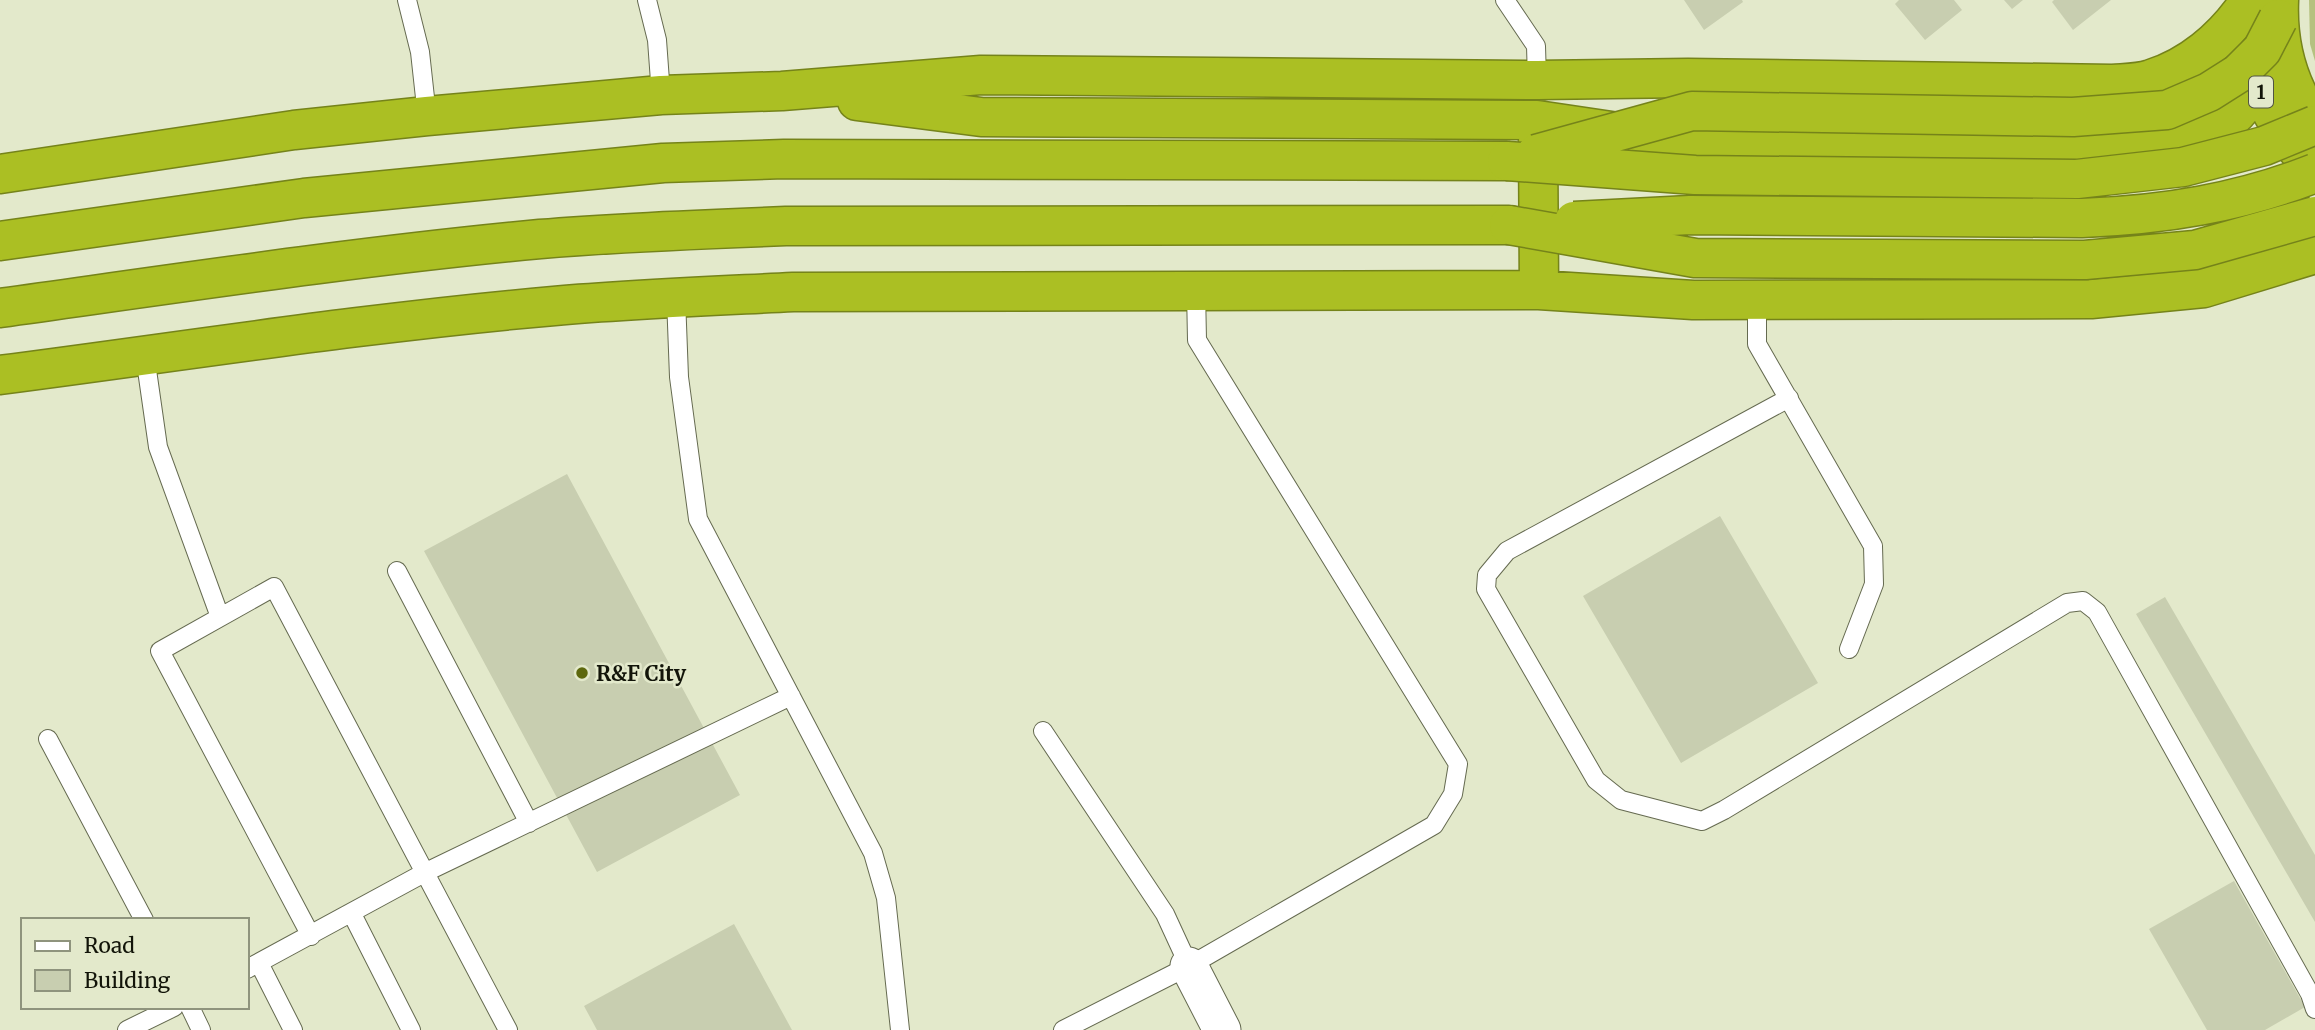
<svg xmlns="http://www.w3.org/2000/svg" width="2315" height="1030" font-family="Merriweather,serif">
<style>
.green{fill:#b5c180}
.building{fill:#c8ceb0}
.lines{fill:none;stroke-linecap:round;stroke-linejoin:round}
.lane-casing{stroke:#656a50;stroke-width:20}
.street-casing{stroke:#656a50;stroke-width:39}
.highway-casing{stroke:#75831a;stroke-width:41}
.lane{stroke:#fff;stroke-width:18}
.street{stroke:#fff;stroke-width:37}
.highway{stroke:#abbf23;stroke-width:38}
.highway-bridge-casing{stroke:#75831a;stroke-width:41;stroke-linecap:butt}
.highway-bridge{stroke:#abbf23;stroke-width:38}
.poi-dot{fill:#5d680d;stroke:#e3e9cb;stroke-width:2.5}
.labels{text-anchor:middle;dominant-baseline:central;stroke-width:5;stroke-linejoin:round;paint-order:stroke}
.shield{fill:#e3e9cb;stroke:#515443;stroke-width:2}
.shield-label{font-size:19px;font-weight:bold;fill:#121409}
.poi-label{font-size:21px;font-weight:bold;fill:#121409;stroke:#e3e9cb;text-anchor:start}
</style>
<rect width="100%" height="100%" fill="#e3e9cb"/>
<path class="green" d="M2309 0H2315V61L2310 44Z"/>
<path class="building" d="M1684 0H1742L1743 2 1704 30Z
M1899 0H1954L1962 10 1925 40 1895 4Z
M2004 0H2023L2012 9Z
M2054 0H2111L2073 30 2052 2Z
M567 474 740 795 597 872 424 551Z
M1720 516 1818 683 1681 763 1583 596Z
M2165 597 2315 855V922L2136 614Z
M2234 881 2305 1007 2265 1030H2207L2149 929Z
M734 924 792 1030H597L584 1006Z"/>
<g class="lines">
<g class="lane-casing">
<path id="lane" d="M407 0 420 52 427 116
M647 0 657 40 661 95
M1505 0 1536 46 1537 80
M676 298 679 377 698 519 873 853 886 898 900 1030
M1757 300V344L1873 546 1874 584 1849 649
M145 356 158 447 220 617
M1789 398 1507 551 1487 575 1486 589 1596 780 1621 800 1702 821 1724 810 2067 603 2083 601 2097 612 2310 994 2315 1009
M397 571 529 823
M1043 731 1165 914 1189 966
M48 739 144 920
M352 914 411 1030
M311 936 160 651 274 587 508 1030
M259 963 293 1030
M247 969 424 873 791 696
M190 1007 201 1030
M127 1030 174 1007
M1063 1030 1189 966 1434 825 1453 794 1458 764 1197 340 1196 290"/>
</g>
<g class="street-casing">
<path id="street" d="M1189 966 1222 1030"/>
</g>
<g class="highway-casing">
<path id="highway" d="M2279 0C2277 45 2288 86 2315 123
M2252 65C2264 106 2285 138 2315 169
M857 101 981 117 1537 120 1692 143 2073 147C2114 145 2188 144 2223 124 2239 115 2248 98 2257 83
M1538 131 1539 290
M0 174 294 130 427 116 661 95 782 91 981 75 1537 80 1688 78 2113 84C2125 83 2140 83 2151 79 2190 67 2223 39 2246 6
M0 241 304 198 663 163 784 159 1507 161
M0 308C180 283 359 256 540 239 623 232 706 229 788 226L1509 225
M0 375C185 351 369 322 554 306 633 299 713 296 793 292L1539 290 1693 300 2091 299 2204 288 2315 254"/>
</g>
<use href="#lane" class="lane"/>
<use href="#street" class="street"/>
<use href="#highway" class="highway"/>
<g class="highway-bridge-casing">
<path id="highway-bridge" d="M1536 154 1692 111 2073 117 2167 110 2209 92 2239 73 2262 50 2278 19
M1507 161 1695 175 2077 179 2183 167 2264 146 2315 125
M1574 221 1690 215 2082 218C2163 215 2239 203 2315 173
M1509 225 1695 258 2085 260 2195 250 2315 216"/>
</g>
<use href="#highway-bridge" class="highway-bridge"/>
</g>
<circle class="poi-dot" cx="582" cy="673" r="7"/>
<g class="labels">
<rect class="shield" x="2249" y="76.5" width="24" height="31" rx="5"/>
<g class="shield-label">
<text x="2261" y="92">1</text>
</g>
<g class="poi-label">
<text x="596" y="673">R&amp;F City</text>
</g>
</g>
<rect x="21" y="918" width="228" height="91" fill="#e3e9cb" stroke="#8f947d" stroke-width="2"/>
<rect x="35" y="941" width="35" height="10" fill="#ffffff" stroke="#8f947d" stroke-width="2"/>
<text x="84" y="953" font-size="21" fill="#121409">Road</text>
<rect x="35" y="970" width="35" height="21" fill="#c8ceb0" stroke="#8f947d" stroke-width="2"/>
<text x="84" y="988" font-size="21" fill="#121409">Building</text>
</svg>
